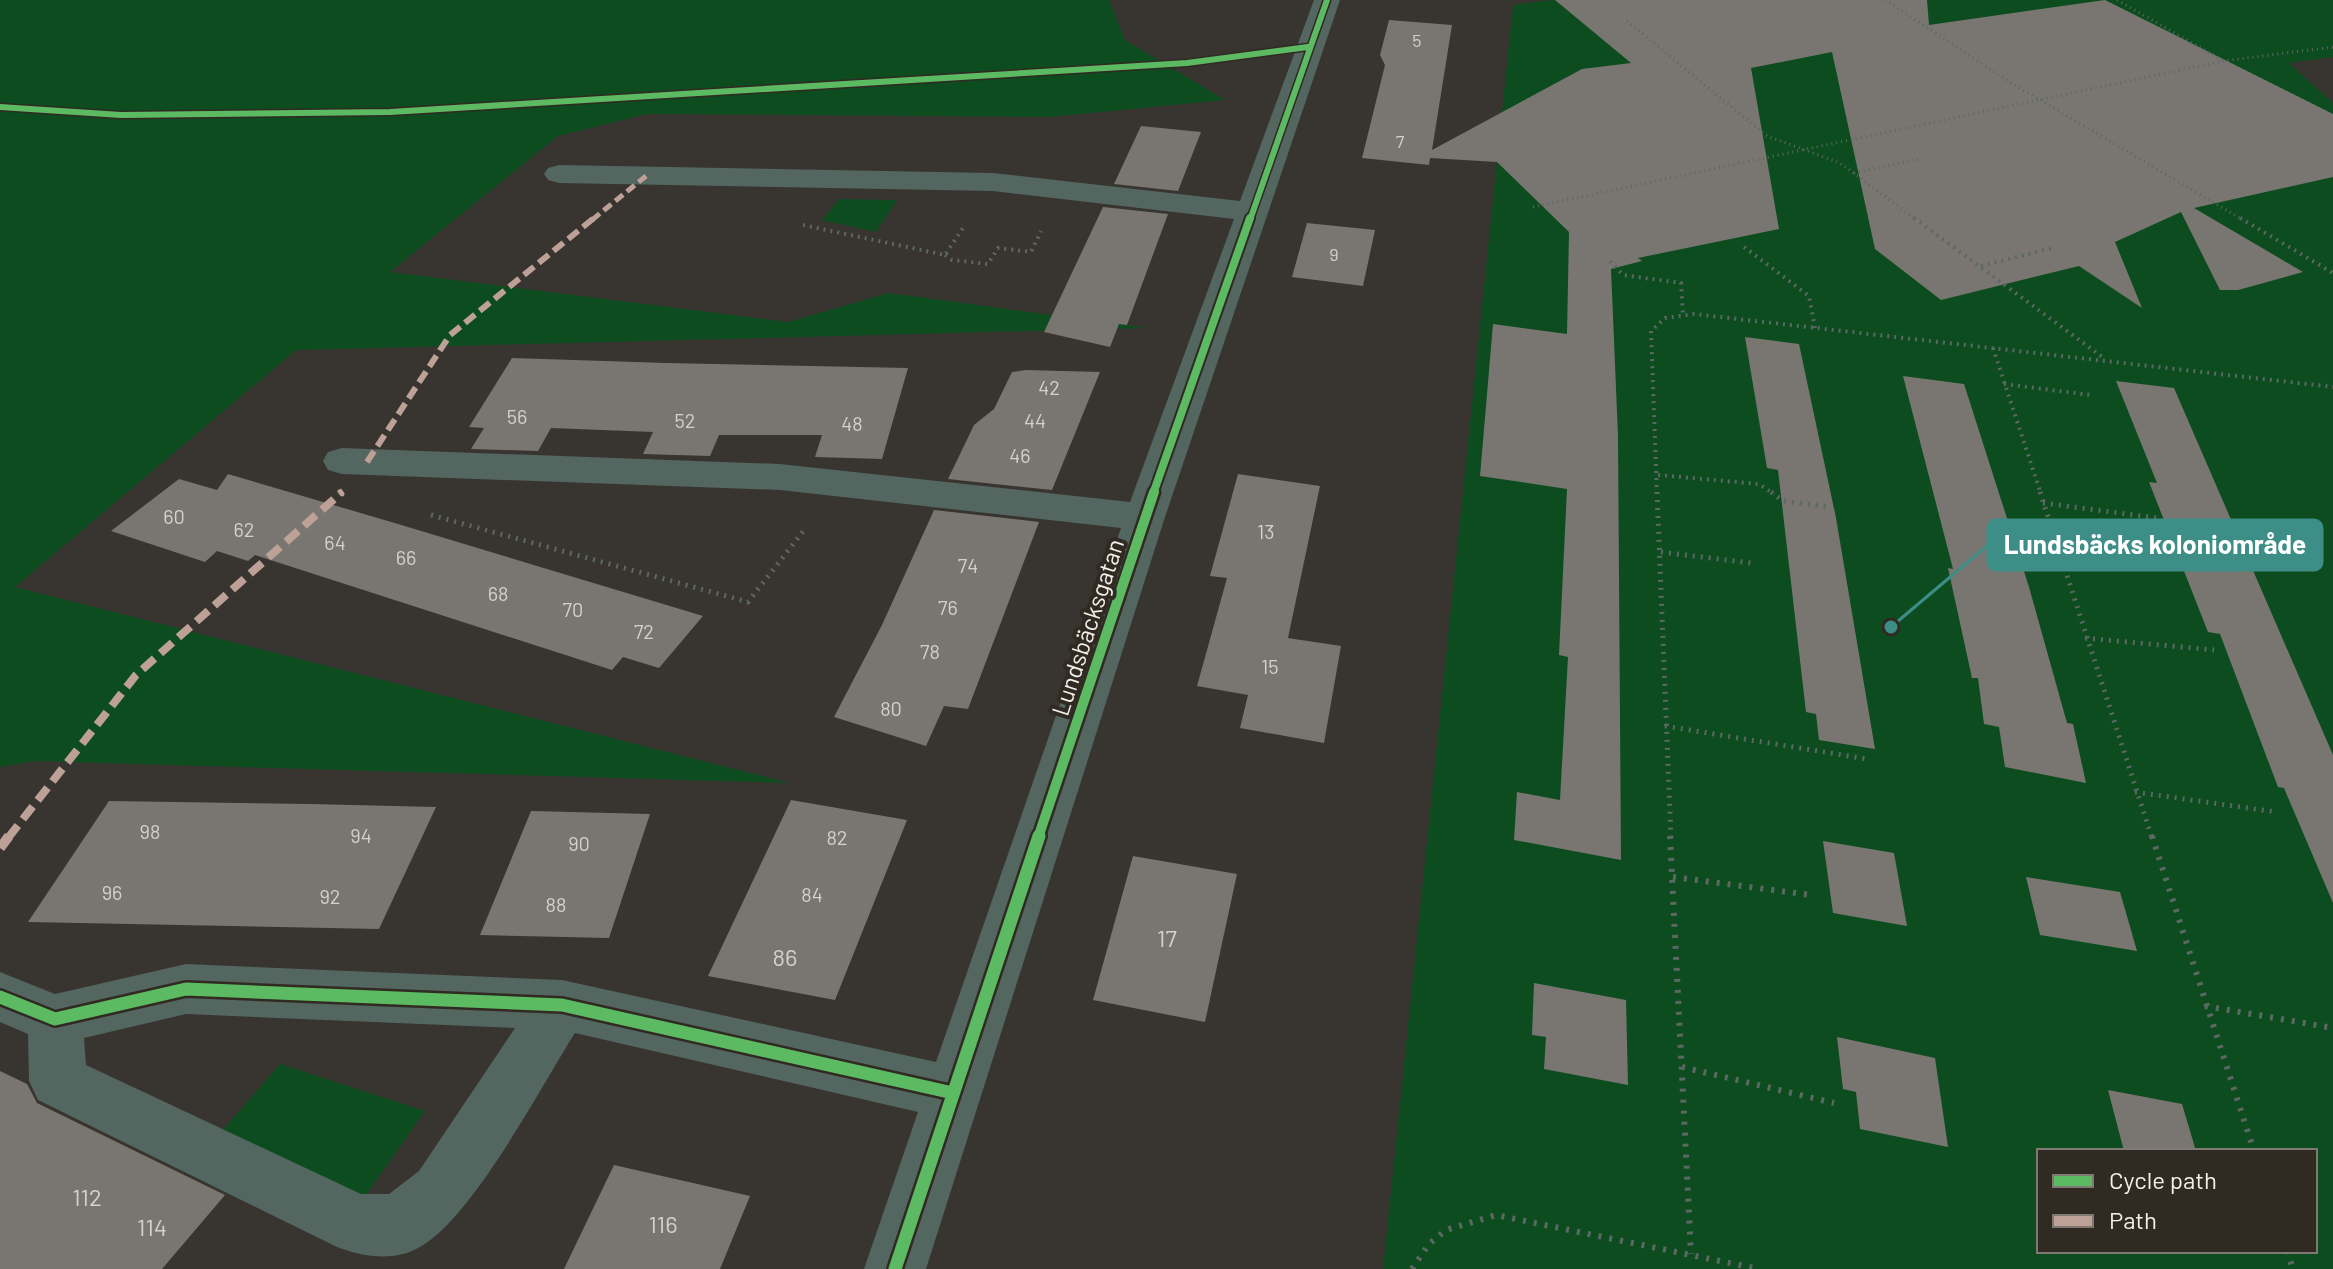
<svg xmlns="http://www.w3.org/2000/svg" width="2333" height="1269" font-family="Barlow,sans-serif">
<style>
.green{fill:#0c4c1f;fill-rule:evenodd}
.building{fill:#797672}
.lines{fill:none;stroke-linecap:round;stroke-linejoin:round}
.path-far3{stroke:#5c6862;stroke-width:3;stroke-dasharray:1 4;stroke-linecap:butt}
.path-far2{stroke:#5c6862;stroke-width:4;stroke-dasharray:2 5;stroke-linecap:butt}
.path-far1{stroke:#5c6862;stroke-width:5;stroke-dasharray:2 6;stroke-linecap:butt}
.path{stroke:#5c6862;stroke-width:6;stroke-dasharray:3 8;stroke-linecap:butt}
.street{fill:#536660;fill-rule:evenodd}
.quiet-far3{stroke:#bda197;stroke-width:5;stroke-dasharray:10 5;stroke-linecap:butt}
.quiet-far2{stroke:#bda197;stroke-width:6;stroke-dasharray:13 6;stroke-linecap:butt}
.quiet-far1{stroke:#bda197;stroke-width:8;stroke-dasharray:16 8;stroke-linecap:butt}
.quiet{stroke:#bda197;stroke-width:10;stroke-dasharray:20 10;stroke-linecap:butt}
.cycleway-far3-casing{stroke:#302a22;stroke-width:9}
.cycleway-far2-casing{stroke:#302a22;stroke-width:12}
.cycleway-far1-casing{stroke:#302a22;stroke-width:15}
.cycleway-casing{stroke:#302a22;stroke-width:18}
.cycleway-far3{stroke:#5cba63;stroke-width:6}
.cycleway-far2{stroke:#5cba63;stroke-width:8}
.cycleway-far1{stroke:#5cba63;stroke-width:10}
.cycleway{stroke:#5cba63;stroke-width:13}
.labels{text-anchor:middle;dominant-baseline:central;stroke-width:8;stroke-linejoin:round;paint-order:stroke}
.far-number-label{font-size:18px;fill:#d4d1cb}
.number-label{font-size:20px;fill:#d4d1cb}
.street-label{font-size:24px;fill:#f3efe9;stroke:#302a22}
.near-number-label{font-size:24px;fill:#d4d1cb}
.leader{fill:none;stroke:#3d8e87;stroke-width:3}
.callout-dot{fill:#3d8e87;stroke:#302a22;stroke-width:3}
.callout{fill:#3d8e87;stroke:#3d8e87;stroke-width:3}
.callout-label{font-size:26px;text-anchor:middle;font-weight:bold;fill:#fff}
</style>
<rect width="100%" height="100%" fill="#383430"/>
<path class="green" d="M0 0H1109L1125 40 1225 100 1049 117 647 114 558 136 390 272 788 322 889 293 1147 328 296 350 15 587 790 783 35 761 0 767Z
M1550 0H2333V57L2289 63 2333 103V1269H1383L1513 5ZM2039 1151H2315V1251H2039Z
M839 199 897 200 876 232 822 220Z
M280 1064 425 1111 356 1209 214 1140Z"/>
<path class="building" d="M1555 0H1927L1929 25 2105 0 2333 114V177L2194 208 2303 272 2238 290H2220L2181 212 2115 242 2142 308 2079 266 1941 300 1875 249 1832 52 1751 68 1779 229 1638 258 1642 261 1611 269 1618 436 1621 860 1514 840 1517 792 1560 800 1568 657 1559 655 1567 489 1480 476 1493 324 1567 334 1569 232 1497 162 1430 158 1429 165 1362 158 1385 65 1380 55 1389 20 1452 25 1432 150 1582 69 1631 63Z
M1141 126 1201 132 1178 191 1114 184Z
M1103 207 1168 214 1127 325 1119 324 1110 347 1044 332Z
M1307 223 1375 230 1363 286 1292 277Z
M1745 337 1799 344 1836 518 1875 749 1819 740 1816 714 1806 712 1778 470 1767 468Z
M512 358 666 363 908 368 882 459 815 457 822 435H719L710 456 643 454 653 432 551 428 538 451 471 449 484 428 469 427Z
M1026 370 1100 372 1052 490 948 479 974 425 994 409 1012 372Z
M1903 376 1964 384 2029 587 2067 723 2073 724 2086 783 2005 767 1999 727 1984 724 1978 678H1972L1948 568 1953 569Z
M2116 381 2174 388 2333 755V903L2284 788 2278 787 2220 634 2208 632 2149 482 2157 483Z
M228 474 398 524 703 616 659 668 623 657 612 670 255 555 248 561 217 551 205 562 111 531 179 479 217 490Z
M1238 474 1320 486 1288 638 1341 646 1324 743 1240 728 1248 695 1197 686 1227 578 1210 576Z
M934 510 1039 522 968 709 944 706 926 746 834 717 882 625Z
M791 800 907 820 835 1000 708 976Z
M109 801 310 804 436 807 379 929 28 922Z
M531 811 650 814 609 938 480 935Z
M1823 841 1894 853 1907 926 1833 913Z
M1133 856 1237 874 1205 1022 1093 1000Z
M2026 877 2120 892 2137 951 2040 935Z
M1534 983 1626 1000 1628 1085 1544 1069 1546 1037 1532 1035Z
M1837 1037 1935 1058 1948 1147 1860 1129 1856 1092 1843 1089Z
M0 1071 27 1084 37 1103 225 1195 162 1269H0Z
M2108 1090 2182 1104 2196 1151H2124Z
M614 1165 750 1196 720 1269H564Z"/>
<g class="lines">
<path class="path-far3" d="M1885 0 2008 81 2243 220
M2117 0 2222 60
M1627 21 1767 136 1840 163 1917 220
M1854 173 1919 159
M1533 207 2223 61 2333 47"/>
<path class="path-far2" d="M1914 218 2105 359
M2240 218 2333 273
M803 225 945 255 965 225
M1744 247 1809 296 1815 328
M945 255 952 260 988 264 998 248 1031 252 1041 231
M1610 261 1623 275 1681 283 1683 315
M1981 266 2052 248
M1993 348 2041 494
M2004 384 2091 395
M1658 475 1759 484 1774 494
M1657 494 1651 331 1665 318 1694 314 2333 387"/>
<path class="path-far1" d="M1657 492 1671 838
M1771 492 1783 501 1828 507
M2040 492 2152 838
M2043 503 2157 518
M431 515 748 602 805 529
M1661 552 1751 563
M2085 638 2214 650
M1665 726 1867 759
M2135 792 2276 812"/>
<path class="path" d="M1670 836 1691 1254
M2152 836 2254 1151
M1673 877 1811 895
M2205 1006 2333 1028
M1682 1067 1834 1103
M2287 1251 2293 1269
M1412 1269 1429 1244 1446 1230 1496 1215 1759 1269"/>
<path class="street" d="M1314 0H1340L1165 517 926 1269H864L918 1112 575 1033C540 1088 473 1217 420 1247 395 1262 363 1257 337 1247L38 1100 29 1081 28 1034 0 1022V972L55 994 186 964 562 980 936 1062 1121 528 780 490 342 474 328 470 323 461 328 452 342 448 780 464 1130 502 1234 219 993 191 559 183 548 180 544 174 548 168 559 165 993 173 1240 201ZM186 1014 515 1028 419 1171 389 1194H361L86 1065 84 1038Z"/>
<path class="quiet-far3" d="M592 220 646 176"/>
<path class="quiet-far2" d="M367 462 450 335 594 218
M339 494 343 491"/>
<path class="quiet-far1" d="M8 838 136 675 342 492"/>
<path class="quiet" d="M0 848 9 836"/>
<g class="cycleway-far3-casing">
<path id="cycleway-far3" d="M0 107 121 115 390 112 1187 63 1308 47
M1250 220 1327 0"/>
</g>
<g class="cycleway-far2-casing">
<path id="cycleway-far2" d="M1153 494 1250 218"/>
</g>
<g class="cycleway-far1-casing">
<path id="cycleway-far1" d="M1038 838 1154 492"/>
</g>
<g class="cycleway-casing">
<path id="cycleway" d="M0 997 55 1019 186 989 562 1005 953 1093
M895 1269 1039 836"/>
</g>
<use href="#cycleway-far3" class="cycleway-far3"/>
<use href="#cycleway-far2" class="cycleway-far2"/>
<use href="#cycleway-far1" class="cycleway-far1"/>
<use href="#cycleway" class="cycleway"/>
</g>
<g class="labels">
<g class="far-number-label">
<text x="1417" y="40">5</text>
<text x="1400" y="141">7</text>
<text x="1334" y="254">9</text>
</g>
<g class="number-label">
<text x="1049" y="387">42</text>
<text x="517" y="416">56</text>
<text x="685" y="420">52</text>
<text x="1035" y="420">44</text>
<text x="852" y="423">48</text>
<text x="1020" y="455">46</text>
<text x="174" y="516">60</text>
<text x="244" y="529">62</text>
<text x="1266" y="531">13</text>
<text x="335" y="542">64</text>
<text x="406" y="557">66</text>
<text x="968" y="565">74</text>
<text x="498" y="593">68</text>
<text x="948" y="607">76</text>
<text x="573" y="609">70</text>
<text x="644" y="631">72</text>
<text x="930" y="651">78</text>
<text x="1270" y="666">15</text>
<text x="891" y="708">80</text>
<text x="150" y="831">98</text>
<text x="361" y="835">94</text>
<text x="837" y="837">82</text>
<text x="579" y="843">90</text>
<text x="112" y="892">96</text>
<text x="812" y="894">84</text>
<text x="330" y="896">92</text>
<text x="556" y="904">88</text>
</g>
<g class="street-label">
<text transform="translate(1087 627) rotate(-72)">Lundsbäcksgatan</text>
</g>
<g class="near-number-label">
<text x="1167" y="937">17</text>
<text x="785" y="956">86</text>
<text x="87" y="1196">112</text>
<text x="663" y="1223">116</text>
<text x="152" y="1226">114</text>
</g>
</g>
<path class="leader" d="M1891 627L1988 545"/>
<circle class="callout-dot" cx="1891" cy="627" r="8"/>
<rect class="callout" x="1988" y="520" width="334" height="50" rx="8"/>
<g class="callout-label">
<text x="2155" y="554">Lundsbäcks koloniområde</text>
</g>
<rect x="2037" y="1149" width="280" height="104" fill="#302a22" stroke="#7e7972" stroke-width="2"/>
<rect x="2053" y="1175" width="40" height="12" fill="#5cba63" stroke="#7e7972" stroke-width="2"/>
<text x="2109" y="1189" font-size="24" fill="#f3efe9">Cycle path</text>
<rect x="2053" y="1215" width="40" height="12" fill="#bda197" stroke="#7e7972" stroke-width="2"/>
<text x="2109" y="1229" font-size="24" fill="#f3efe9">Path</text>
</svg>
